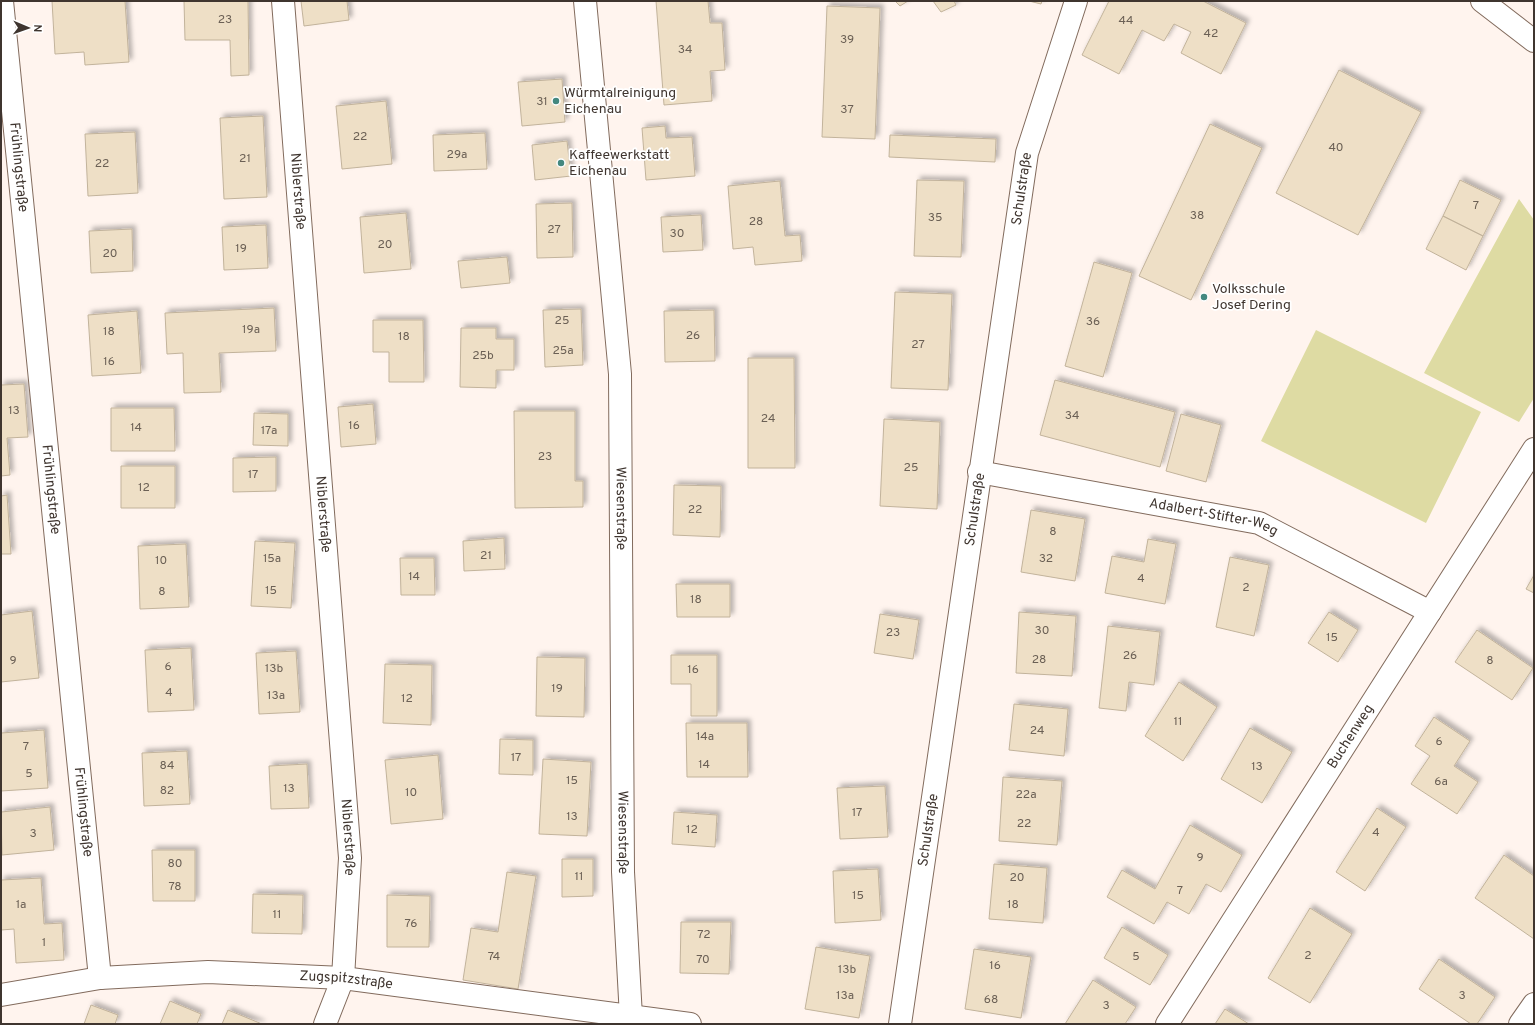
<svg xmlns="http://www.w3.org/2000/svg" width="1535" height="1025" font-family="Overpass,sans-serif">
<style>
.green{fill:#dedba3}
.building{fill:#eedfc6;stroke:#c2b39b;filter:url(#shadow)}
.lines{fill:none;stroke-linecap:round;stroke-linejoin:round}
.minor-casing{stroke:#826b5d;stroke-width:24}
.major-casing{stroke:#826b5d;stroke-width:24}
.minor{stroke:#fff;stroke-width:22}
.major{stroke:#fff;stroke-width:22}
.poi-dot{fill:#43887f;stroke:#fff;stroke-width:1.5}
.labels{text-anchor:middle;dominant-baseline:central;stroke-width:3.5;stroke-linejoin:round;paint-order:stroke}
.number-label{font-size:12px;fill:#6b6055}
.poi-label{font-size:14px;fill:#3f352f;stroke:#fff;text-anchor:start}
.street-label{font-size:14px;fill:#3f352f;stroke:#fff}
</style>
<defs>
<filter id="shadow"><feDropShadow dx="3.5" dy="-3.5" stdDeviation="2" flood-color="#0004"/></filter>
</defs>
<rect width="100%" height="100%" fill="#fff4ee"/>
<path class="green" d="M1519 199 1534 220V398L1519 422 1424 373Z
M1316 330 1481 412 1426 523 1261 441Z"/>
<path class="building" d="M52 1H125L129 62 85 65 84 52 55 54Z
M184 1H248L249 75 231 76 230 40H185Z
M301 1H347L349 20 304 26Z
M656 1H708L710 23H722L725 70 710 71 712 101 664 105Z
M895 1H908L900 6Z
M933 1H954L956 5 941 12Z
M1029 1H1042L1041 4Z
M1109 1H1203L1246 23 1221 74 1181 53 1191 32 1174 24 1164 41 1142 30 1119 74 1082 55Z
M827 6 880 8 875 139 822 137Z
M1339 70 1421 112 1358 235 1276 193Z
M562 79 565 122 522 126 518 82Z
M386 101 392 164 342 169 336 106Z
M263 116 267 197 224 199 220 118Z
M1210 124 1262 148 1191 300 1139 276Z
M665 126 666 138 692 137 695 176 646 180 642 128Z
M135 132 138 193 88 196 85 134Z
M485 133 487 169 434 171 433 135Z
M890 135 996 139 995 162 889 157Z
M567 141 571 176 535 180 532 145Z
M917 180 964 181 961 257 914 256Z
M1460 180 1501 200 1483 236 1443 216Z
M780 181 785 236 800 235 802 261 755 265 753 247 733 249 728 186Z
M572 203 573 257 537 258 536 204Z
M406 213 411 269 364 273 360 217Z
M701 215 703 250 663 252 661 217Z
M1443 216 1483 236 1466 270 1426 249Z
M266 225 268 268 224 270 222 227Z
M132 229 133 271 91 273 89 231Z
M507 257 510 283 461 288 458 261Z
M1094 262 1132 273 1103 377 1065 366Z
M895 292 952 294 948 390 891 388Z
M274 308 276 351 219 353 221 392 184 393 183 353 167 354 165 313Z
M581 309 583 365 545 367 543 310Z
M714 310 715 361 665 362 664 311Z
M137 311 141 373 92 376 88 315Z
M373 320H423L424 382H389V352H373Z
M461 328H496V339H514V370H496V388L460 387Z
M748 358H794L795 468H748Z
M1055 380 1175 412 1160 467 1040 435Z
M24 384 28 437 7 438 10 475 1 476V385Z
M373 404 376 444 341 447 338 407Z
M111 408H174L175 451H111Z
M514 411H575V481H583V507L515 508Z
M254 413 288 414V446L253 445Z
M1181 414 1221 425 1206 482 1166 471Z
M884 419 940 422 937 509 880 506Z
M276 457V491L233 492V458Z
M121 466H175V508H121Z
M674 485 721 486 720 537 673 535Z
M7 495 11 554H1V496Z
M1031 510 1085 519 1075 581 1021 572Z
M504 538 505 569 464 571 463 541Z
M1148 539 1176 544 1165 604 1105 593 1112 556 1144 562Z
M255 541 295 543 291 608 251 606Z
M186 544 189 607 140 609 138 546Z
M1230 557 1269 565 1254 636 1216 627Z
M400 558H434L435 595H401Z
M1534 575V593L1526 589Z
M676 584H730V617H677Z
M32 611 39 678 1 682V615Z
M1019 612 1076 616 1072 676 1016 673Z
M1329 612 1358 630 1338 662 1308 643Z
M880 614 919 620 913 659 874 653Z
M1108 626 1160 632 1154 685 1129 682 1126 711 1099 708Z
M1477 630 1533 668 1512 700 1455 662Z
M191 648 194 710 148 712 145 650Z
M296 651 300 712 259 714 256 653Z
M671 655H717V716H691V684H671Z
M537 657 585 658 584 717 536 716Z
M385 664 432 665 431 725 383 723Z
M1179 682 1217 707 1183 761 1145 736Z
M1014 704 1068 709 1064 756 1009 750Z
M1434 717 1470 741 1454 766 1478 782 1457 814 1411 784 1430 756 1415 746Z
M686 723H747L748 777H687Z
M1250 728 1292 752 1262 803 1221 779Z
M44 730 48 788 1 791V733Z
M500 739 533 740V775L499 774Z
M187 751 190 804 144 806 142 753Z
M438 755 443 819 391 824 385 760Z
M543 759 591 762 587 836 539 834Z
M307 764 309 808 271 809 269 766Z
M1003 777 1062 781 1057 845 999 841Z
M885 786 888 837 840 839 837 788Z
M50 807 54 850 2 855 1 812Z
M1377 808 1406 827 1365 891 1336 872Z
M674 812 717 815 715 847 672 844Z
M1190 825 1242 855 1221 892 1206 884 1189 914 1167 902 1154 924 1107 897 1122 870 1155 889Z
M152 850H195V901H153Z
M1504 855 1534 876V939L1475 898Z
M562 859H593V896L562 897Z
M994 864 1047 868 1043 923 989 919Z
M878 869 881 920 835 923 833 871Z
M507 872 536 876 518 989 463 980 471 928 498 932Z
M41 878 44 924 62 923 64 960 16 963 14 929 1 930V880Z
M253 894 303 895 302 934 252 933Z
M387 895 430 896 429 947H387Z
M1310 908 1352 934 1310 1003 1268 978Z
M681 922H731L729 974 680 973Z
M1122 927 1168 955 1150 985 1104 958Z
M816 947 870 956 859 1018 805 1009Z
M974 949 1031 957 1021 1018 965 1009Z
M1439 959 1495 997 1477 1024H1471L1419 989Z
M1093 980 1136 1007 1125 1024H1065Z
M170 1001 201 1014 197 1024H160Z
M91 1005 118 1015 115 1024H84Z
M1225 1009 1249 1024H1215Z
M228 1010 262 1024H222Z"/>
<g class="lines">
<g class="minor-casing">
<g id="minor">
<path id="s1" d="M2 1 100 978"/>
<path id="s2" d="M283 1 350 858 343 978 325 1024"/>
<path id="s3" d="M585 1 620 374 623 872 631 1017"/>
<path id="s4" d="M979 472 1259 523 1430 612"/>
<path id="s5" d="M1 995 100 978 208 972 343 978 690 1024"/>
<path id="s6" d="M900 1024 1027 153 1076 1"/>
<path id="s7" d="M1167 1024 1534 449"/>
<path d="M1520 1024 1534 1004"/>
</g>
</g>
<g class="major-casing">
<path id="major" d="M1482 1 1534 41"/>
</g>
<use href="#minor" class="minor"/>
<use href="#major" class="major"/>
</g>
<g class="poi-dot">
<circle cx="556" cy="101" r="4"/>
<circle cx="561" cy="163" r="4"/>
<circle cx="1204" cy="297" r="4"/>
</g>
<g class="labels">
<g class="number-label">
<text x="225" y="20">23</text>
<text x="1126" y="21">44</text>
<text x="1211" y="34">42</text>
<text x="847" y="40">39</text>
<text x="685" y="50">34</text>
<text x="542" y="102">31</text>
<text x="847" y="110">37</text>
<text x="360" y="137">22</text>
<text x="1336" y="148">40</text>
<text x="457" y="155">29a</text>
<text x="245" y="159">21</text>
<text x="102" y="164">22</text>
<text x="1476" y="206">7</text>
<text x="1197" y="216">38</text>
<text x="935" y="218">35</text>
<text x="756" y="222">28</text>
<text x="554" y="230">27</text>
<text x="677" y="234">30</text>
<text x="385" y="245">20</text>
<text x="241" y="249">19</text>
<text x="110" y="254">20</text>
<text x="562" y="321">25</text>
<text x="1093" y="322">36</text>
<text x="251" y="330">19a</text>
<text x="109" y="332">18</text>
<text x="693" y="336">26</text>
<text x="404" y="337">18</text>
<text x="918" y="345">27</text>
<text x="563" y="351">25a</text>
<text x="483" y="356">25b</text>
<text x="109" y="362">16</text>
<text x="14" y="411">13</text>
<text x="1072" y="416">34</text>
<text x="768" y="419">24</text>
<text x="354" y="426">16</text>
<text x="136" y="428">14</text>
<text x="269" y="431">17a</text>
<text x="545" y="457">23</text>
<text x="911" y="468">25</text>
<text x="253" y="475">17</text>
<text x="144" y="488">12</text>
<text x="695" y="510">22</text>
<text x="1053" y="532">8</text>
<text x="486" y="556">21</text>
<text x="272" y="559">15a</text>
<text x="1046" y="559">32</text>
<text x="161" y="561">10</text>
<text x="414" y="577">14</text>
<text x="1141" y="579">4</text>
<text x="1246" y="588">2</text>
<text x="271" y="591">15</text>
<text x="162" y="592">8</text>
<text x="696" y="600">18</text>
<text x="1042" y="631">30</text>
<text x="893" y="633">23</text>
<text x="1332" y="638">15</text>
<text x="1130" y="656">26</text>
<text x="1039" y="660">28</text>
<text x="13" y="661">9</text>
<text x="1490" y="661">8</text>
<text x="168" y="667">6</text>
<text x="274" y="669">13b</text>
<text x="693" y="670">16</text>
<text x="557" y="689">19</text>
<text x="169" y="693">4</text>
<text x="276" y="696">13a</text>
<text x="407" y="699">12</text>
<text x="1178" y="722">11</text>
<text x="1037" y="731">24</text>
<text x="705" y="737">14a</text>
<text x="1439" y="742">6</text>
<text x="26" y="747">7</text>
<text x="516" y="758">17</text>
<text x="704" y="765">14</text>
<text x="167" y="766">84</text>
<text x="1257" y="767">13</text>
<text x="29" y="774">5</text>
<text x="572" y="781">15</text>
<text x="1441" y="782">6a</text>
<text x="289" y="789">13</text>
<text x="167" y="791">82</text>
<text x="411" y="793">10</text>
<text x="1026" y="795">22a</text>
<text x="857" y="813">17</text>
<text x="572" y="817">13</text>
<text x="1024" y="824">22</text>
<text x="692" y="830">12</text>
<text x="1376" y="833">4</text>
<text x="33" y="834">3</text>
<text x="1200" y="858">9</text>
<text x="175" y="864">80</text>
<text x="579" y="877">11</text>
<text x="1017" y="878">20</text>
<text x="175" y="887">78</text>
<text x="1180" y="891">7</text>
<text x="858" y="896">15</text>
<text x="21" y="905">1a</text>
<text x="1013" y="905">18</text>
<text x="277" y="915">11</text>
<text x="411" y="924">76</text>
<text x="704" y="935">72</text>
<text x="44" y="943">1</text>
<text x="1308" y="956">2</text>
<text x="494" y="957">74</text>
<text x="1136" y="957">5</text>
<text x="703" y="960">70</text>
<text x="995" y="966">16</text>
<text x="847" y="970">13b</text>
<text x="845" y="996">13a</text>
<text x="1462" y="996">3</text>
<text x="991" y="1000">68</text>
<text x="1106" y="1006">3</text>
</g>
<g class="poi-label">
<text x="564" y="93">Würmtalreinigung<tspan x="564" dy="16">Eichenau</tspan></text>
<text x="569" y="155">Kaffeewerkstatt<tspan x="569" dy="16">Eichenau</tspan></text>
<text x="1212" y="289">Volksschule<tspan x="1212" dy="16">Josef Dering</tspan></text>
</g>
<g class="street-label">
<text stroke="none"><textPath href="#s1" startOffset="167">Frühlingstraße</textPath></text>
<text stroke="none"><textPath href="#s6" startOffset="844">Schulstraße</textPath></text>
<text stroke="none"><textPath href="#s2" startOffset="191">Niblerstraße</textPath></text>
<text stroke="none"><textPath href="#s1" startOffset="491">Frühlingstraße</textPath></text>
<text stroke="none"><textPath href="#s3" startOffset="509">Wiesenstraße</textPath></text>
<text stroke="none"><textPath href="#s6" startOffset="520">Schulstraße</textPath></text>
<text stroke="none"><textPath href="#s2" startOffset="515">Niblerstraße</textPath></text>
<text stroke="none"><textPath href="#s4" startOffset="239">Adalbert-Stifter-Weg</textPath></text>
<text stroke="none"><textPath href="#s7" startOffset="341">Buchenweg</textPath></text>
<text stroke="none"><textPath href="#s1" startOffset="815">Frühlingstraße</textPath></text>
<text stroke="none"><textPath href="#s6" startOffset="196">Schulstraße</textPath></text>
<text stroke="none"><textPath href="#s3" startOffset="833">Wiesenstraße</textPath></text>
<text stroke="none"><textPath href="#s2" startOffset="839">Niblerstraße</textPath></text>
<text stroke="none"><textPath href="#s5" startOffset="347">Zugspitzstraße</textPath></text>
</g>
</g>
<rect width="1535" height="1025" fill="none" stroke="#3f352f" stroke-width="4"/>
<g transform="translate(28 28) rotate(92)" stroke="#ffffff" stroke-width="3" paint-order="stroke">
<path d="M0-3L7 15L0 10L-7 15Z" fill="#3f352f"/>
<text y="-6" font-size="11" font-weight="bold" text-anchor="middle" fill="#3f352f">N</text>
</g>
</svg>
